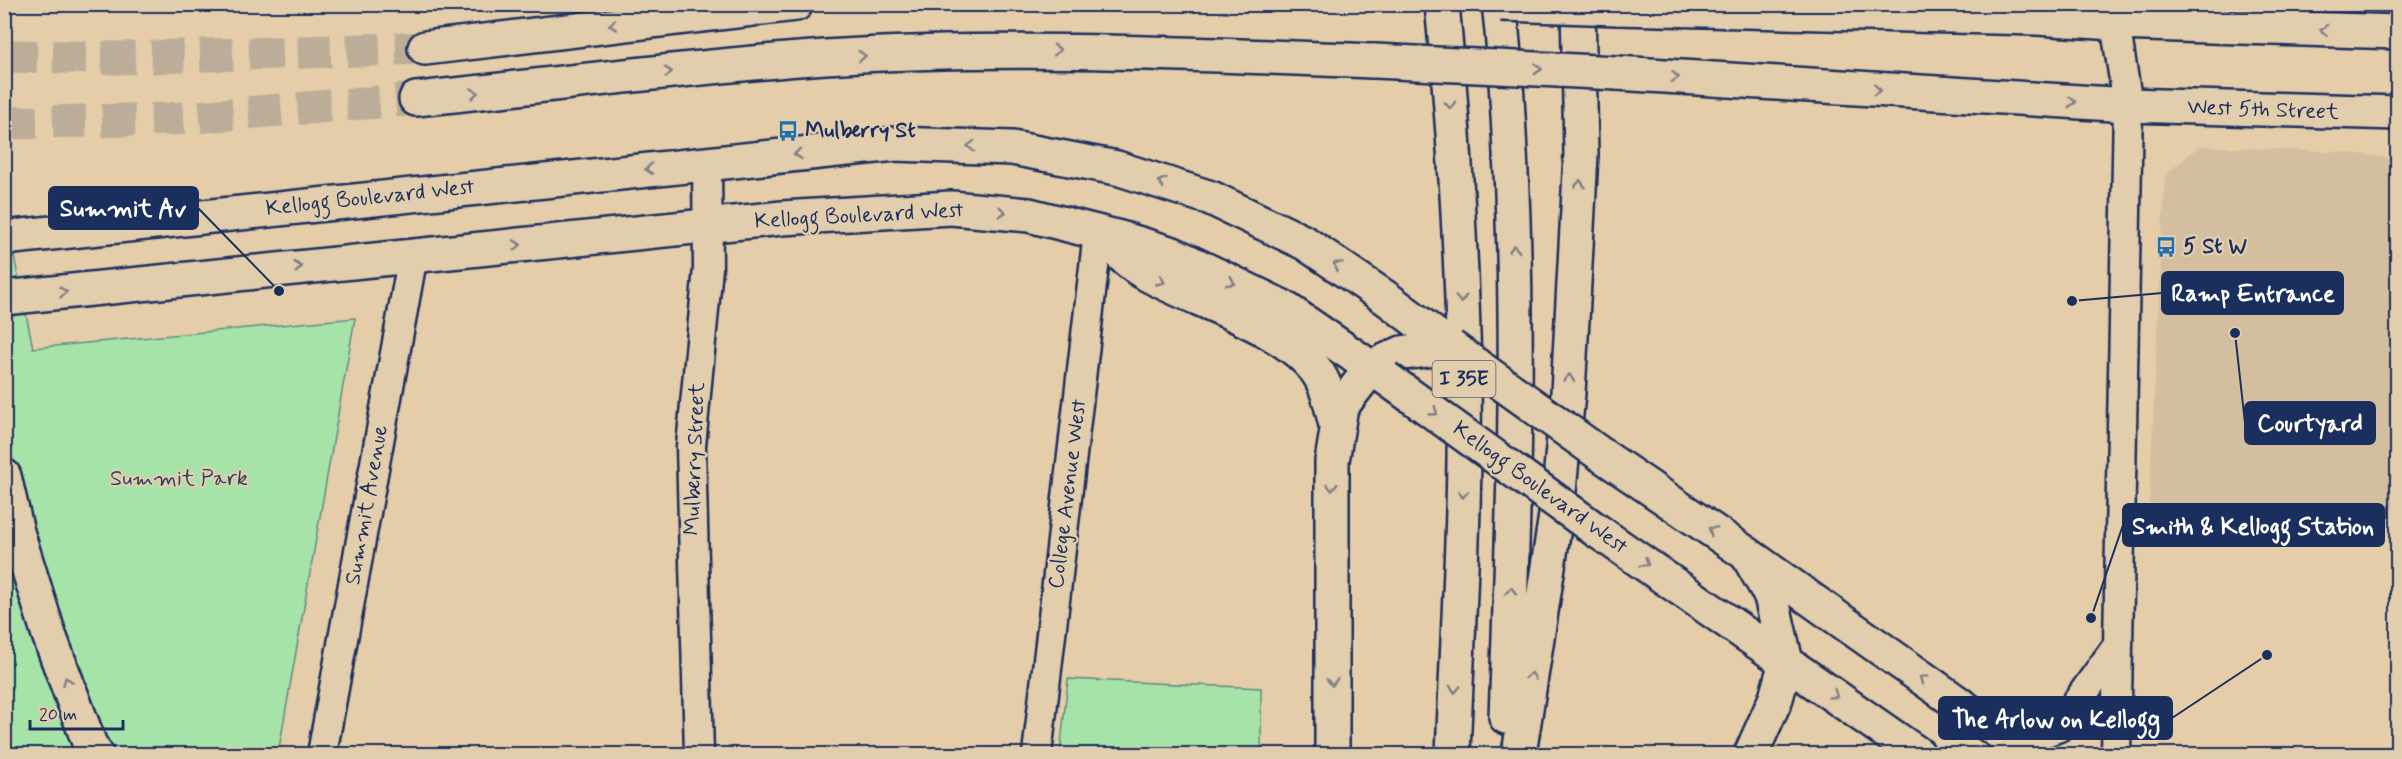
<svg xmlns="http://www.w3.org/2000/svg" width="2402" height="759" font-family="Mynerve,sans-serif">
<style>
.built{fill:#d3bf9f}
.green{fill:#a6e3a9;stroke:#608984;stroke-width:1.5}
.lines{fill:none;stroke-linecap:round;stroke-linejoin:round}
.highway-tunnel{stroke:#bcad99;stroke-width:33;stroke-dasharray:33 16;stroke-linecap:butt}
.street-casing{stroke:#1b2f5e;stroke-width:33}
.secondary-casing{stroke:#1b2f5e;stroke-width:38}
.highway-casing{stroke:#1b2f5e;stroke-width:38}
.street{stroke:#e2cdac;stroke-width:28}
.secondary{stroke:#e2cdac;stroke-width:33}
.highway{stroke:#e2cdac;stroke-width:33}
.secondary-bridge-casing{stroke:#1b2f5e;stroke-width:38;stroke-linecap:butt}
.highway-bridge-casing{stroke:#1b2f5e;stroke-width:38;stroke-linecap:butt}
.secondary-bridge{stroke:#e2cdac;stroke-width:33}
.highway-bridge{stroke:#e2cdac;stroke-width:33}
.oneway{stroke:#7e7e85}
.labels{text-anchor:middle;dominant-baseline:central;stroke-width:4.5;stroke-linejoin:round;paint-order:stroke}
.shield{fill:#e2cdac;stroke:#575e75;stroke-width:1.5}
.shield-label{font-size:21px;font-weight:bold;fill:#1b2f5e}
.street-label{font-size:22px;fill:#1b2f5e;stroke:#e2cdac}
.poi-label{font-size:22px;font-weight:bold;fill:#1b2f5e;stroke:#e2cdac;text-anchor:start}
.park-label{font-size:22px;fill:#294166;stroke:#e2cdac}
.leader{fill:none;stroke:#1b2f5e;stroke-width:2}
.callout-dot{fill:#1b2f5e;stroke:#e2cdac;stroke-width:2}
.callout{fill:#1b2f5e;stroke:#1b2f5e;stroke-width:2}
.callout-label{font-size:24px;text-anchor:middle;font-weight:bold;fill:#fff}
</style>
<rect width="100%" height="100%" fill="#e4cda8"/>
<filter id="ink" filterUnits="userSpaceOnUse"><feTurbulence type="fractalNoise" baseFrequency=".0167" numOctaves="2"/><feDisplacementMap in="SourceGraphic" scale="12" xChannelSelector="R" yChannelSelector="G"/><feConvolveMatrix kernelMatrix="1 2 1 2 8 2 1 2 1" color-interpolation-filters="sRGB"/></filter>
<g filter="url(#ink)">
<path class="built" d="M2199 146 2344 152 2397 159V509L2149 504 2165 175Z"/>
<path class="green" d="M4 208 33 348 355 318 278 754H5Z
M1068 679 1261 688V754H1060Z"/>
<g class="lines">
<path class="highway-tunnel" d="M4 56 118 58 425 48
M4 123 170 119 416 99"/>
<g class="street-casing">
<path id="street" d="M2102 4 2115 23 2128 105 2116 754
M2005 737 2040 734 2059 727 2118 645
M322 754 413 255
M699 754 691 446 708 268 707 164
M1037 754 1098 233"/>
</g>
<g class="secondary-casing">
<path id="secondary" d="M2115 23 2398 32
M2128 105 2398 113
M4 238 895 144 1012 148 1117 168 1211 198 1305 243 1386 298 1451 347
M4 298 782 218 951 208 1029 215 1120 238 1173 254 1283 307 1386 378
M1603 456 1747 554 2030 754
M4 476 17 532 49 635 90 745 96 754
M1596 530 1918 754"/>
</g>
<g class="highway-casing">
<path id="highway" d="M1442 4C1454 128 1462 253 1464 377 1466 503 1458 629 1453 754
M1499 4C1506 60 1508 116 1511 172 1520 354 1513 535 1506 717
M1617 8 2037 18 2115 23
M425 48 796 4
M1617 73 2128 105
M416 99C552 85 688 67 825 57 1008 45 1192 54 1375 61
M1098 233C1113 246 1129 265 1147 274 1197 302 1279 324 1315 369 1328 385 1332 410 1337 429
M1747 554 1771 596 1786 662 1776 698 1751 754
M1332 754V461L1341 407 1372 367 1402 353 1451 347
M1519 754 1558 502 1568 393 1581 154 1578 4"/>
</g>
<use href="#street" class="street"/>
<use href="#secondary" class="secondary"/>
<use href="#highway" class="highway"/>
<g class="secondary-bridge-casing">
<path id="secondary-bridge" d="M1451 347 1603 456
M1386 378 1596 530"/>
</g>
<g class="highway-bridge-casing">
<path id="highway-bridge" d="M1501 4 1617 8
M1375 61 1617 73"/>
</g>
<use href="#secondary-bridge" class="secondary-bridge"/>
<use href="#highway-bridge" class="highway-bridge"/>
</g>
<defs><path id="oneway-chevron" d="M-2-3.5L2.5 0L-2 3.5" fill="none" stroke-width="1.6" stroke-linecap="round" stroke-linejoin="round" transform="scale(1.5)"/></defs>
<g class="oneway">
<use href="#oneway-chevron" transform="translate(613 25) rotate(173)"/>
<use href="#oneway-chevron" transform="translate(2324 30) rotate(-178)"/>
<use href="#oneway-chevron" transform="translate(1057 50)"/>
<use href="#oneway-chevron" transform="translate(862 56) rotate(-3)"/>
<use href="#oneway-chevron" transform="translate(1538 69) rotate(3)"/>
<use href="#oneway-chevron" transform="translate(668 72) rotate(-6)"/>
<use href="#oneway-chevron" transform="translate(1675 77) rotate(4)"/>
<use href="#oneway-chevron" transform="translate(1877 90) rotate(4)"/>
<use href="#oneway-chevron" transform="translate(474 93) rotate(-6)"/>
<use href="#oneway-chevron" transform="translate(2072 102) rotate(3)"/>
<use href="#oneway-chevron" transform="translate(1450 105) rotate(86)"/>
<use href="#oneway-chevron" transform="translate(971 146) rotate(-178)"/>
<use href="#oneway-chevron" transform="translate(798 154) rotate(174)"/>
<use href="#oneway-chevron" transform="translate(649 169) rotate(175)"/>
<use href="#oneway-chevron" transform="translate(1162 182) rotate(-162)"/>
<use href="#oneway-chevron" transform="translate(1580 184) rotate(-88)"/>
<use href="#oneway-chevron" transform="translate(1002 212) rotate(5)"/>
<use href="#oneway-chevron" transform="translate(517 245) rotate(-6)"/>
<use href="#oneway-chevron" transform="translate(1514 249) rotate(-91)"/>
<use href="#oneway-chevron" transform="translate(1337 265) rotate(-146)"/>
<use href="#oneway-chevron" transform="translate(298 267) rotate(-6)"/>
<use href="#oneway-chevron" transform="translate(1161 281) rotate(25)"/>
<use href="#oneway-chevron" transform="translate(1231 282) rotate(26)"/>
<use href="#oneway-chevron" transform="translate(63 292) rotate(-6)"/>
<use href="#oneway-chevron" transform="translate(1461 299) rotate(87)"/>
<use href="#oneway-chevron" transform="translate(1569 378) rotate(-86)"/>
<use href="#oneway-chevron" transform="translate(1434 412) rotate(36)"/>
<use href="#oneway-chevron" transform="translate(1332 487) rotate(90)"/>
<use href="#oneway-chevron" transform="translate(1463 494) rotate(92)"/>
<use href="#oneway-chevron" transform="translate(1712 530) rotate(-146)"/>
<use href="#oneway-chevron" transform="translate(1645 563) rotate(35)"/>
<use href="#oneway-chevron" transform="translate(1511 591) rotate(-88)"/>
<use href="#oneway-chevron" transform="translate(1531 676) rotate(-81)"/>
<use href="#oneway-chevron" transform="translate(1923 679) rotate(-145)"/>
<use href="#oneway-chevron" transform="translate(67 681) rotate(-111)"/>
<use href="#oneway-chevron" transform="translate(1332 682) rotate(90)"/>
<use href="#oneway-chevron" transform="translate(1455 689) rotate(92)"/>
<use href="#oneway-chevron" transform="translate(1834 695) rotate(35)"/>
</g>
</g>
<defs>
<g id="bus-bare" transform="scale(1.62)"><path d="M-5-6H5V4H4V6H2V4H-2V6H-4V4H-5ZM-3.5-4V0h7V-4ZM-3.5 1.2v1.5H-2V1.2ZM2 1.2v1.5H3.5V1.2Z" fill="#1f6fb2" stroke="#e2cdac" stroke-width="2.5" paint-order="stroke"/></g>
</defs>
<g fill-rule="evenodd">
<use href="#bus-bare" x="788" y="131"/>
<use href="#bus-bare" x="2166" y="247"/>
</g>
<g class="labels">
<rect class="shield" x="1432.5" y="361" width="63" height="36" rx="4.5"/>
<g class="shield-label">
<text x="1464" y="379">I 35E</text>
</g>
<g class="street-label">
<text transform="translate(2263 110) rotate(2)">West 5th Street</text>
<text transform="translate(370 198) rotate(-6)">Kellogg Boulevard West</text>
<text transform="translate(859 216) rotate(-3)">Kellogg Boulevard West</text>
<text transform="translate(695 459) rotate(-88)">Mulberry Street</text>
<text transform="translate(1540 488) rotate(36)">Kellogg Boulevard West</text>
<text transform="translate(1068 494) rotate(-83)">College Avenue West</text>
<text transform="translate(367 505) rotate(-80)">Summit Avenue</text>
</g>
<g class="poi-label">
<text x="805" y="131">Mulberry St</text>
<text x="2183" y="247">5 St W</text>
</g>
<g class="park-label">
<text x="179" y="479">Summit Park</text>
</g>
</g>
<path class="leader" d="M279 291L198 208M2072 301L2162 293M2235 333L2245 423M2091 618L2123 525M2267 655L2172 718"/>
<g class="callout-dot">
<circle cx="279" cy="291" r="6"/>
<circle cx="2072" cy="301" r="6"/>
<circle cx="2235" cy="333" r="6"/>
<circle cx="2091" cy="618" r="6"/>
<circle cx="2267" cy="655" r="6"/>
</g>
<g class="callout">
<rect x="49" y="187" width="149" height="42" rx="6"/>
<rect x="2162" y="272" width="181" height="42" rx="6"/>
<rect x="2245" y="402" width="130" height="42" rx="6"/>
<rect x="2123" y="504" width="261" height="42" rx="6"/>
<rect x="1939" y="697" width="233" height="42" rx="6"/>
</g>
<g class="callout-label">
<text x="123" y="216">Summit Av</text>
<text x="2253" y="301">Ramp Entrance</text>
<text x="2310" y="431">Courtyard</text>
<text x="2253" y="534">Smith &amp; Kellogg Station</text>
<text x="2056" y="727">The Arlow on Kellogg</text>
</g>
<rect width="2402" height="759" fill="none" stroke="#e2cdac" stroke-width="24"/>
<rect x="12" y="12" width="2378" height="735" fill="none" stroke="#1b2f5e" stroke-width="2" filter="url(#ink)"/>
<path d="M30 720v9h93v-9" fill="none" stroke="#1b2f5e" stroke-width="3"/>
<text x="39" y="720" font-size="18" fill="#1b2f5e" stroke="#e2cdac" stroke-width="4.5" paint-order="stroke">20 m</text>
</svg>
